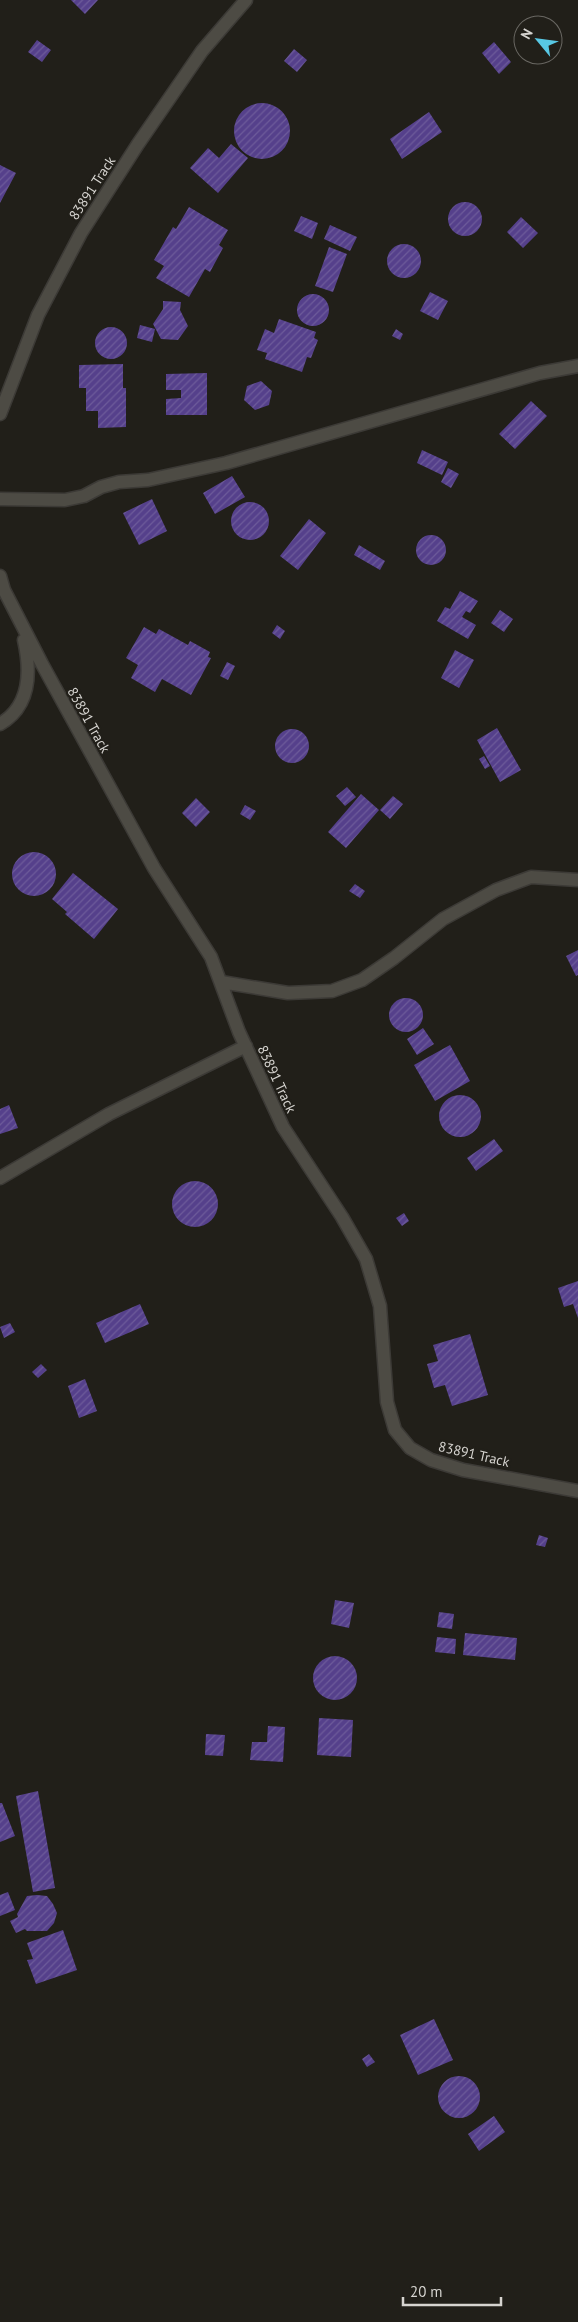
<svg xmlns="http://www.w3.org/2000/svg" width="578" height="2322" font-family="'PT Sans',sans-serif">
<style>
.building{fill:url(#building-hatch)}
.lines{fill:none;stroke-linecap:round;stroke-linejoin:round}
.street-casing{stroke:#3c3a36;stroke-width:15}
.street{stroke:#4d4b44;stroke-width:12}
.labels{text-anchor:middle;dominant-baseline:central;stroke-width:4.5;stroke-linejoin:round;paint-order:stroke}
.street-label{font-size:14px;fill:#d6d4d0;stroke:#211f19}
</style>
<defs>
<pattern id="building-hatch" width="6" height="6" patternUnits="userSpaceOnUse" patternTransform="scale(1.25)"><rect width="6" height="6" fill="#55408b"/><path d="M-1 1l2-2M0 6l6-6M5 7l2-2" fill="none" stroke="#6d5b9a"/></pattern>
</defs>
<rect width="100%" height="100%" fill="#211f19"/>
<path class="building" d="M71 0H98L85 14Z
M37 40 51 50 42 62 28 52Z
M494 42 511 62 499 74 482 53Z
M294 49 307 60 297 72 284 61Z
M234 131a28 28 0 1 1 56 0a28 28 0 1 1-56 0Z
M429 112 442 132 402 159 390 139Z
M231 144 248 158 218 193 190 168 208 148 219 158Z
M0 165 16 173 0 203Z
M448 219a17 17 0 1 1 34 0a17 17 0 1 1-34 0Z
M189 207 228 230 219 245 223 248 210 272 205 269 189 297 156 278 164 266 154 260 173 227 176 229Z
M301 216 318 223 312 239 294 231Z
M521 217 538 233 523 248 507 232Z
M330 225 357 237 350 251 324 239Z
M387 261a17 17 0 1 1 34 0a17 17 0 1 1-34 0Z
M329 247 347 254 333 292 315 286Z
M430 292 448 301 438 320 420 311Z
M297 310a16 16 0 1 1 32 0a16 16 0 1 1-32 0Z
M163 301 181 302 180 310 188 326 178 340 161 339 153 324 163 309Z
M279 319 316 332 314 338 318 340 311 358 307 357 302 372 265 359 267 353 257 350 265 329 274 333Z
M140 325 155 329 152 342 137 338Z
M95 343a16 16 0 1 1 32 0a16 16 0 1 1-32 0Z
M396 329 403 334 400 340 392 336Z
M123 364V388H126V427L98 428V411H86V388H79V365Z
M207 373V415H166V399L181 398V390H166V374Z
M261 381 272 391 269 405 255 410 244 400 247 386Z
M531 401 547 416 515 449 499 434Z
M422 450 448 462 442 475 417 463Z
M448 468 459 474 451 488 441 482Z
M232 476 245 497 215 514 203 493Z
M152 499 167 531 139 545 123 513Z
M231 521a19 19 0 1 1 38 0a19 19 0 1 1-38 0Z
M309 519 326 533 298 570 280 556Z
M416 550a15 15 0 1 1 30 0a15 15 0 1 1-30 0Z
M359 545 385 561 380 570 354 555Z
M460 591 478 601 470 613 466 611 462 617 476 625 468 639 437 621 445 607 450 609Z
M500 610 513 619 504 632 491 623Z
M277 625 285 631 280 639 272 633Z
M144 627 156 634 159 629 188 645 190 641 210 652 208 657 211 658 191 695 162 679 155 692 131 678 138 665 126 658Z
M455 650 474 660 459 688 441 678Z
M227 662 235 666 228 680 220 676Z
M497 728 521 770 500 782 477 740Z
M275 746a17 17 0 1 1 34 0a17 17 0 1 1-34 0Z
M484 756 490 766 485 769 479 759Z
M347 787 356 797 345 806 336 796Z
M361 794 379 810 346 848 328 832Z
M393 796 403 804 390 819 380 810Z
M196 798 210 812 196 827 182 813Z
M245 805 256 811 250 820 240 814Z
M12 874a22 22 0 1 1 44 0a22 22 0 1 1-44 0Z
M73 873 118 909 94 939 65 914 67 912 52 899Z
M355 884 365 891 360 898 349 891Z
M578 950V975L576 976 566 956Z
M389 1015a17 17 0 1 1 34 0a17 17 0 1 1-34 0Z
M423 1028 434 1044 417 1055 407 1039Z
M450 1045 470 1081 435 1101 414 1065Z
M439 1116a21 21 0 1 1 42 0a21 21 0 1 1-42 0Z
M9 1105 18 1128 0 1134V1109Z
M494 1139 503 1151 476 1171 467 1158Z
M172 1204a23 23 0 1 1 46 0a23 23 0 1 1-46 0Z
M404 1213 409 1221 402 1226 396 1218Z
M578 1281V1318L573 1304 564 1307 558 1288Z
M140 1304 149 1324 105 1343 96 1323Z
M10 1323 15 1332 4 1338 0 1327Z
M470 1334 488 1395 452 1406 445 1385 434 1388 427 1364 438 1361 433 1345Z
M41 1364 47 1370 38 1378 32 1372Z
M85 1379 97 1411 79 1418 68 1386Z
M539 1535 548 1538 545 1547 536 1545Z
M335 1600 354 1603 349 1628 331 1624Z
M439 1612 454 1614 452 1629 437 1627Z
M465 1633 517 1638 515 1660 463 1655Z
M437 1637 456 1639 455 1654 435 1652Z
M313 1678a22 22 0 1 1 44 0a22 22 0 1 1-44 0Z
M319 1718 353 1720 351 1757 317 1755Z
M268 1726 285 1727 283 1762 250 1760 252 1742H267Z
M206 1734 225 1735 223 1756 205 1755Z
M38 1791 55 1888 33 1892 16 1796Z
M0 1803H2L15 1836 0 1842Z
M8 1892 15 1910 0 1916V1895Z
M37 1895 47 1896 53 1904 57 1913 54 1923 47 1931H27L25 1929 16 1933 10 1921 18 1917 17 1914 27 1896Z
M63 1930 77 1970 36 1984 27 1960 33 1959 27 1943Z
M434 2019 453 2060 418 2075 400 2035Z
M369 2054 375 2062 367 2067 362 2059Z
M438 2097a21 21 0 1 1 42 0a21 21 0 1 1-42 0Z
M494 2116 505 2132 479 2151 468 2134Z"/>
<g class="lines">
<g class="street-casing">
<path id="street" d="M0 414 38 315 81 233 138 144 202 51 246 0
M0 499 65 500 84 496 101 487 119 482 148 480 226 463 540 373 578 366
M0 576 4 590 42 664 154 868 211 957 239 1032 283 1127 342 1217 366 1259 380 1306 387 1402 395 1430 410 1448 431 1460 463 1470 578 1491
M0 724C31 706 31 671 24 640
M221 982 288 993 332 991 362 980 394 958 443 919 496 890 531 877 578 880
M0 1178 109 1114 246 1046"/>
</g>
<use href="#street" class="street"/>
</g>
<g class="labels">
<g class="street-label">
<text transform="translate(92 188) rotate(-57)">83891 Track</text>
<text transform="translate(89 720) rotate(61)">83891 Track</text>
<text transform="translate(277 1079) rotate(65)">83891 Track</text>
<text transform="translate(474 1454) rotate(13)">83891 Track</text>
</g>
</g>
<g transform="translate(538 40) rotate(299)"><circle r="24" fill="#211f19" stroke="#696762"/>
<path d="M0-4L9 19L0 12L-9 19Z" fill="#58c8e4"/>
<text y="-8" font-size="14" font-weight="bold" text-anchor="middle" fill="#d6d4d0">N</text>
</g>
<path d="M403 2297v8h98v-8" fill="none" stroke="#d6d4d0" stroke-width="2.5"/>
<text x="410" y="2297" font-size="15" fill="#d6d4d0" stroke="#211f19" stroke-width="4" paint-order="stroke">20 m</text>
</svg>
